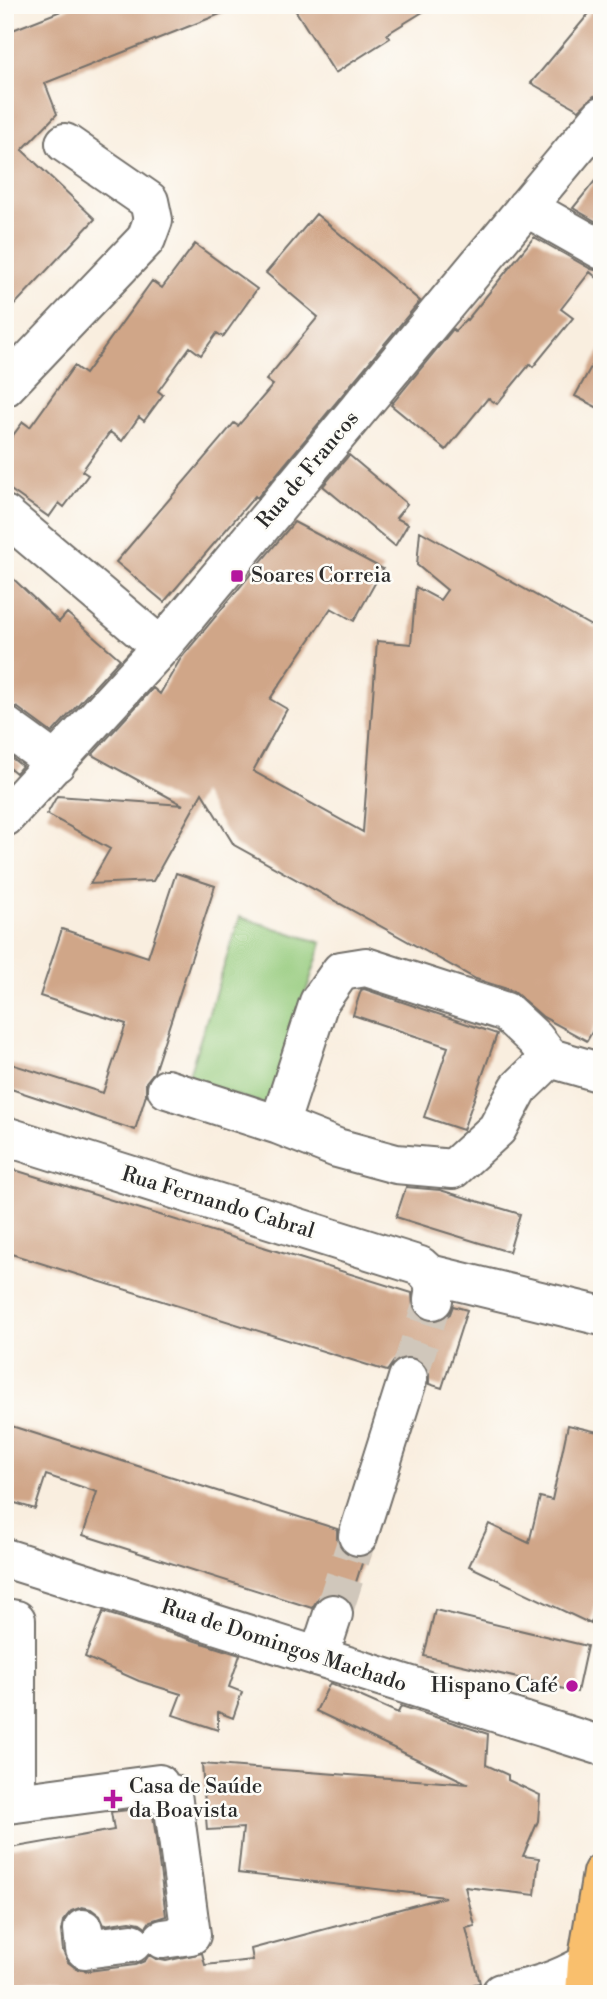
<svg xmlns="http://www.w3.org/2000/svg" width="607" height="1999" font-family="'Libre Bodoni',serif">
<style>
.green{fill:#94ca7b;stroke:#607a53;stroke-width:2}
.building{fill:#d0a688}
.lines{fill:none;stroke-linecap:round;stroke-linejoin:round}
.minor-tunnel{stroke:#d0c7bb;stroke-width:38;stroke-dasharray:38 19;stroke-linecap:butt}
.minor-casing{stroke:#736f6a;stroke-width:42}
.major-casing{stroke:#736f6a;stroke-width:42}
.minor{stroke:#fff;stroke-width:38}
.major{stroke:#f9bf6d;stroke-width:38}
.poi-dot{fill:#b5179e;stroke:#fdfcf7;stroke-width:2.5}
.labels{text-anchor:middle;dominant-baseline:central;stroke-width:5;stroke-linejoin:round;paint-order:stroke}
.street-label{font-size:21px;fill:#2b2b2b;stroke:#fdfcf7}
.poi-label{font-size:21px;fill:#2b2b2b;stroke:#fdfcf7;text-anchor:start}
</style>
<rect width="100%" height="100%" fill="#fdfcf7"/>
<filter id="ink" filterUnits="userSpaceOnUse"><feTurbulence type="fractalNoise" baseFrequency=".0143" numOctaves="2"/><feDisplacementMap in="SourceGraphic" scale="14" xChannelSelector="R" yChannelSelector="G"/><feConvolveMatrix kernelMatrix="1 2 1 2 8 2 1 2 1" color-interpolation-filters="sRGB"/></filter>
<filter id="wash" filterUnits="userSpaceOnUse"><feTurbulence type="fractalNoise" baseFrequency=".00686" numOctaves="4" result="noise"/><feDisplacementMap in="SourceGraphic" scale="28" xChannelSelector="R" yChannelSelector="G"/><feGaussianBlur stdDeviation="1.57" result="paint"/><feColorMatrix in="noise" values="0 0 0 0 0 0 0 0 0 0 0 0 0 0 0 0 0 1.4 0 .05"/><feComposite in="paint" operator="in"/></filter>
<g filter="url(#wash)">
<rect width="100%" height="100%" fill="#f9eedf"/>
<path class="green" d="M240 917 322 943 269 1106 187 1080Z"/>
<g id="blocks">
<path class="building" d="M76 5 238 7 45 83 57 114 22 150 95 219 5 315V33Z
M292 5H434L387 34 390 38 335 73Z
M596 5H602V95L594 96 579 110 531 83Z
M602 172V225L573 208Z
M316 214 420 301 257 498 255 496 164 602 116 562 234 423 238 426 273 385 266 380 318 317 266 273Z
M534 237 591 269 602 272V282L590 272 561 309 573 318 533 367 530 364 497 404 488 398 446 450 391 405 453 329 455 331 466 319 467 320Z
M195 244 257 289 223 337 217 333 201 355 190 347 158 391 163 395 144 421 139 417 122 441 110 432 82 471 88 475 64 507 59 503 49 517 5 486V446L23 422 30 427 74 366 85 374 152 281 162 288Z
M602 347V410L575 396Z
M349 455 407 504 396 518 408 524 395 546 323 486Z
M294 522 383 569 354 621 331 608 270 699 287 709 253 771 363 832 377 641 411 644 416 587 440 600 447 590 417 565 420 531 602 632V1014L587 1041 543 1017 513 991 476 979 234 845 202 793 153 881 90 884 110 849 47 814 57 796 183 805 92 755 153 688 160 694 181 658Z
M5 571 59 622 67 613 120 659 52 733 18 708 5 704Z
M5 753 22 766 16 773 5 764Z
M176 873 215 886 154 1072 146 1082V1095L135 1130 5 1087V1062L103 1093 126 1024 40 996 62 929 148 957Z
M364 989 497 1034 463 1130 424 1117 448 1047 353 1015 361 990Z
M5 1167 412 1293 413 1309 420 1318 429 1321 442 1320 450 1314 453 1306 467 1310 442 1388 429 1384V1373L425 1364 414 1357H404L394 1361 387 1371 5 1252Z
M406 1187 440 1190 520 1214 509 1252 396 1217Z
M5 1424 337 1529V1541L342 1551 352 1557H364L350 1601 340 1593H329L319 1597 312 1608 83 1535 97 1492 46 1475 35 1509 5 1500Z
M568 1425 602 1433V1577L591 1624 469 1566 489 1524 529 1543 540 1497 552 1500Z
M435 1610 587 1646 577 1692 424 1656Z
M103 1612 240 1655 229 1687 242 1692 233 1718 218 1712V1730L173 1715 181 1694 139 1681 85 1657Z
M330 1683 398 1713 401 1706 488 1734 486 1765 508 1775V1780L540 1795 538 1821 523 1856 539 1858 535 1895 465 1887 475 1926 466 1928 480 1983 474 1984 476 1994H5V1849L114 1830 111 1812 145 1808 153 1815 166 1916 150 1921 146 1927 140 1923 130 1921 104 1925 100 1916 91 1909 82 1907 71 1911 63 1921 61 1931 63 1951 68 1962 77 1969 88 1971 135 1965 145 1961 149 1955 156 1959 166 1961 202 1953 205 1965 253 1960 251 1949 445 1897 238 1873 243 1828 207 1830 202 1764 469 1784 316 1711Z"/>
</g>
</g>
<g filter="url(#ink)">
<use href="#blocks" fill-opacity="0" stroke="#736f6a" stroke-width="2"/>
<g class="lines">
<path class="minor-tunnel" d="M408 1378 433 1300
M333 1614 358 1536"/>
<g class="minor-casing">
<path id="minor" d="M526 207 602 250
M5 387 146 239 153 220 149 201 65 143
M5 515 161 647
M5 726 56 763
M5 817 161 647 602 116
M550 1058 519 1088 497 1129 453 1169 396 1164 337 1148 279 1125 319 1002 341 971 366 967 506 1012 535 1039 550 1058 602 1073
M167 1089 279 1125
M5 1136 420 1266C433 1277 436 1283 433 1300
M429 1274 602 1316
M358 1536 408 1378
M5 1558 602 1746
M5 1618 16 1620V1803L5 1804
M319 1657 333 1614
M16 1803 159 1784 162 1795 172 1794 191 1935 163 1939
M83 1929 85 1949 132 1943
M501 1993C535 1988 557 1981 587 1964"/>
</g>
<g class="major-casing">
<path id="major" d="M585 1994 587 1964 602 1873"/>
</g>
<use href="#minor" class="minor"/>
<use href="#major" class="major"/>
</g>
</g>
<g class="poi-dot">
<rect x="230" y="569" width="14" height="14" rx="3.5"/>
<circle cx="572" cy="1686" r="7"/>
<path d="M109.5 1788.5h7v7h7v7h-7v7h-7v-7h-7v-7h7z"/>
</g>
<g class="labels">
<g class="street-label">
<text transform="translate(308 470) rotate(-50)">Rua de Francos</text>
<text transform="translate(218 1203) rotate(17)">Rua Fernando Cabral</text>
<text transform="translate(284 1646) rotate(18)">Rua de Domingos Machado</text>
</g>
<g class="poi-label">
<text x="251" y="576">Soares Correia</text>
<text x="558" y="1686" text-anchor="end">Hispano Café</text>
<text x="129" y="1787">Casa de Saúde<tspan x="129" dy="24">da Boavista</tspan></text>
</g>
</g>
<rect width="607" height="1999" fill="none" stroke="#fdfcf7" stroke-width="28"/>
</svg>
